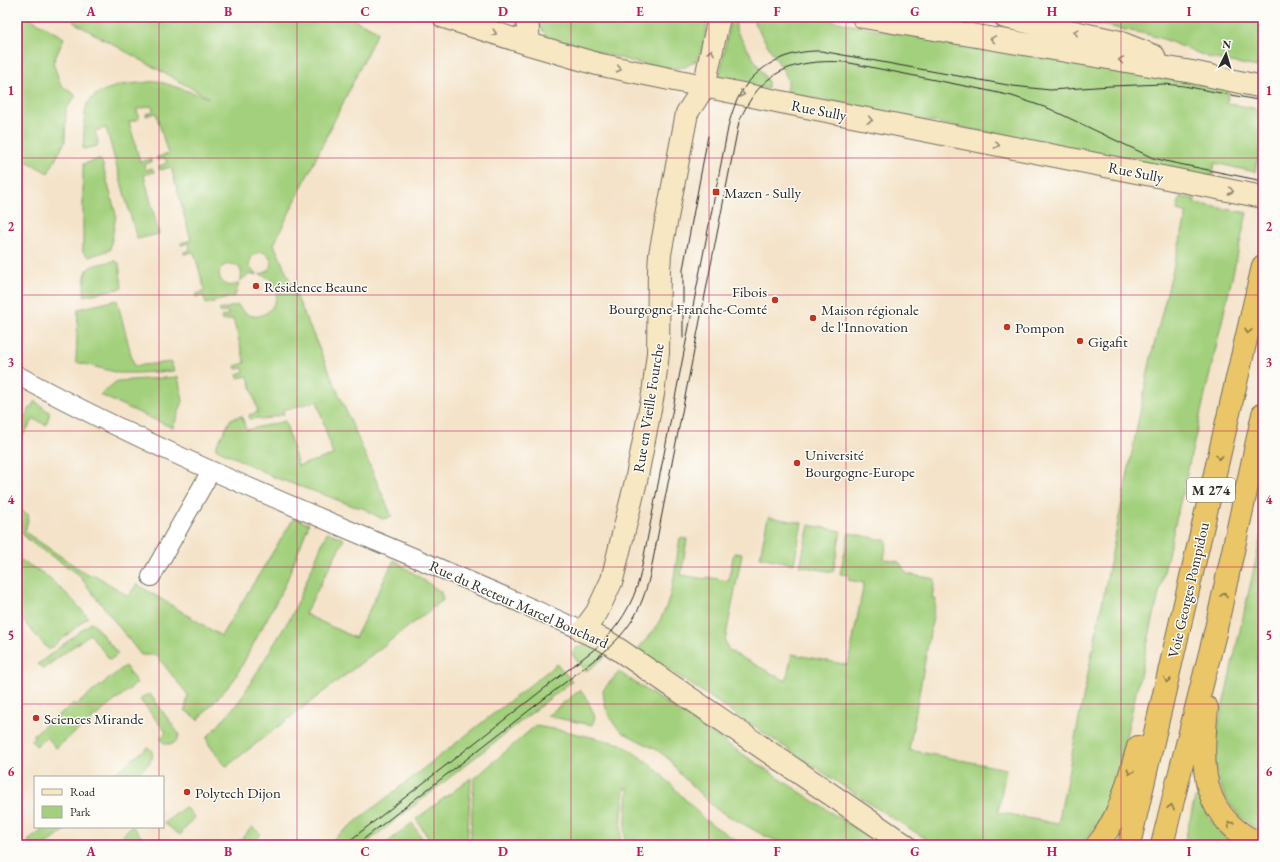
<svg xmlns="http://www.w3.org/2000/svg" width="1280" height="862" font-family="'EB Garamond',serif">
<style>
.green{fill:#a3d07c;stroke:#677e54}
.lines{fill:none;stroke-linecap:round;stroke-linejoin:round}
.minor-casing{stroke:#716b62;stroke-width:20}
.secondary-casing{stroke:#716b62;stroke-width:24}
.trunk-casing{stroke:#716b62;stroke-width:24}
.minor{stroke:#fff;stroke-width:18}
.secondary{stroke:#f7e8c3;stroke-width:22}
.trunk{stroke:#eac669;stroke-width:22}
.tram{stroke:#2b2b2b;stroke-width:1}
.oneway{stroke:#918a77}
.oneway2{stroke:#8a784a}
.grid{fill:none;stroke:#c2185b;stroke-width:1;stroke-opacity:0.55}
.poi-dot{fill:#c8321e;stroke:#fdfcf7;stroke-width:1.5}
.labels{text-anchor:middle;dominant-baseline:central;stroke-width:3;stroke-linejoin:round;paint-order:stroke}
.shield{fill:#fdfcf7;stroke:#6a6a68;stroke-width:1}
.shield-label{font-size:14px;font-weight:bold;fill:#2b2b2b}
.street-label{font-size:15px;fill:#2b2b2b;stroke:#fdfcf7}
.poi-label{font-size:15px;fill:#2b2b2b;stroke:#fdfcf7;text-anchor:start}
.neatline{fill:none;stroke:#c2185b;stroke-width:1.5}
.grid-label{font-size:13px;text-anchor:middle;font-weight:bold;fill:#c2185b}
</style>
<rect width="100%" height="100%" fill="#fdfcf7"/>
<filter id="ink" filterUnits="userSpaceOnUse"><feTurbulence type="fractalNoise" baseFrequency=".025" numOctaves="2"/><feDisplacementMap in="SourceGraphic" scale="8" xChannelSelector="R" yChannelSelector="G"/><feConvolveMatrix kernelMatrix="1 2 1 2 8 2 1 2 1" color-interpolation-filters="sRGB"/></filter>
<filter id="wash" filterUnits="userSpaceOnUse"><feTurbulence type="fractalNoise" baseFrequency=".012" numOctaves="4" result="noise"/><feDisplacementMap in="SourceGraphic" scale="16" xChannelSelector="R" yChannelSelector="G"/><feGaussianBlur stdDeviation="0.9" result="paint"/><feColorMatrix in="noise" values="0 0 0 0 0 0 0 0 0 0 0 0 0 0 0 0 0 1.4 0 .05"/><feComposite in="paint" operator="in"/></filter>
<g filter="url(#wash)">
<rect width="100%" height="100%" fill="#f4e3c9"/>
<path class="green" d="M17 17H28L64 38 53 63 61 85 76 96 66 109 65 142 48 173 17 156Z
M76 17H348L378 31 274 244 392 517 382 519 363 508 353 506 330 497 276 478 215 448 231 419 242 416 246 430 285 421 298 466 333 455 317 401 283 410 284 414 262 420 259 418 250 419 249 415 258 412 248 376 238 378 237 374 244 372 243 368 236 369 235 366 245 363 233 319 222 321 221 317 228 315 227 311 221 313 219 310 238 305C261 339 299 286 260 274 268 273 274 266 270 258 260 241 237 266 258 274L248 275 240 281C249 259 214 259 220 278 223 287 232 287 239 283L235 296 206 304 204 296 196 297V294L205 291 194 252 184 254V252L190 250 189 243 181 245V243L191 240 171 167 160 170 159 166 167 163 165 158 157 160V157L168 154 156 113 146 116V114L152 112 153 109 151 106 137 109 139 119 129 122 140 162 151 159V162L144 165 146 170 152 168 154 172 144 175 159 234 137 239 106 128 95 131 98 142 97 146 83 149 85 112 87 104 93 97 100 92 120 85 158 81 209 98 73 22Z
M539 17H709L702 50 697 60 685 67 672 69 641 64 548 38 539 25Z
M731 17H736V30L739 35 768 82V89L720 80 719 78Z
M755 17H818L855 26 1229 89 1227 103 1263 110V137L1255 172 1215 163 1212 177 787 93 788 81 786 75 754 23Z
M1061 17H1263V68L1210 58 1166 40 1146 34Z
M99 159 102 162 116 215 110 250 89 257 83 252V164Z
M1180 197 1195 199 1194 203 1247 213 1121 758C1112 789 1104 822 1080 845H936L873 806 638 649C648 638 657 627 663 614 674 592 676 561 680 538L687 539 681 575 706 579 707 577 728 581 734 553 742 554 725 641 728 649 735 654 786 681 792 654 848 665 864 583 848 580 849 575 840 574 849 533 885 540 887 542 884 559 899 562 907 574 935 579 932 598 936 599 909 750 1006 769 998 812 1058 824 1151 357 1187 213 1177 210Z
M115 261 119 263 122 288 84 296C85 264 84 267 115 261Z
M117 300 134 366 171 362 174 371 137 373H119L76 362 78 309Z
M178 377 183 401 173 428 100 395 117 381Z
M35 401 50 413 46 425 34 419 17 444V428Z
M18 509 29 515 25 532 88 575H95L128 596 137 584 221 636 294 518 309 524 285 585 234 680 198 720 185 710 188 695 156 655H141L77 573 35 545 22 534 17 528V511Z
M768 517 802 523 794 564 760 557Z
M809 525 841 531 833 572 800 566Z
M1263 529V831C1238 822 1221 796 1216 770 1214 756 1216 741 1218 727Z
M327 532 344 539 305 614 355 638 394 560 441 592 443 600 227 766 223 764 208 743 207 737 218 726 240 700 293 613Z
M17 558 44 574 68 595 88 617 49 650 17 614Z
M92 622 118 654 110 660 90 634 43 669 38 664Z
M586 644 601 651 605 657 585 672 572 654 576 648Z
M557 664 572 681 364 845H326Z
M125 666 137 683 56 748 47 737 36 746 31 740 35 737 33 735 74 703 76 705Z
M619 672 880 845H787L765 836 716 809 680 774 670 760 657 750 622 732 614 724 606 708 604 700 603 690Z
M580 690 588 701 595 717 592 725 547 716Z
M150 694 179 734 178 739 173 744H165L162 741 161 737 166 732 140 700 144 696Z
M535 726 565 731 621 744 653 766 705 820 743 845H624L628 788H624L620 845H470L474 779Z
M148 747C162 758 141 770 132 777H110Z
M471 778 467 845H433L416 819Z
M1198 796C1208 819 1216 830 1235 845H1184L1195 798Z
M185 807 194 817 180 835 164 823Z
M412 823 426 845H384Z
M46 827H69L46 845H31L28 841Z
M130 827H133L143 839 139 845H123L125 843 121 838Z
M252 827 261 834 257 839 261 845H236Z"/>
</g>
<g filter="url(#ink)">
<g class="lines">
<g class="minor-casing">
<path id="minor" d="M17 375C199 475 395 545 583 631
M151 577 211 471"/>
</g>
<g class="secondary-casing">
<path id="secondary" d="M444 17 529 44 597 64 781 102 1263 197
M527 17 529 44
M719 17 704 87 687 113 660 254 659 270 658 353 653 394 636 481 612 580 597 612 583 631 604 640 612 645 905 845
M863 17 1192 72 1263 87
M1005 17 1116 41 1154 56"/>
</g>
<g class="trunk-casing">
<path id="trunk" d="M1207 708C1201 767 1199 819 1263 845
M1097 845C1120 818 1128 780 1138 747
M1129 845 1263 266
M1162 845 1179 776 1215 633 1263 414"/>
</g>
<use href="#minor" class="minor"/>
<use href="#secondary" class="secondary"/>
<use href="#trunk" class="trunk"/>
<path class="tram" d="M683 338V269L708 136
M344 845 596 648C618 628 633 605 640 576L729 123C732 113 735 103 740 94 757 65 788 50 821 51L1013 86 1050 90 1111 86 1164 84 1184 86 1263 101
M356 845 603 653C630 629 641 611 650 575L739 122C760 71 792 59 845 62L985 90 1012 96 1050 109 1153 158 1174 163 1263 181"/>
</g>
<defs><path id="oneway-chevron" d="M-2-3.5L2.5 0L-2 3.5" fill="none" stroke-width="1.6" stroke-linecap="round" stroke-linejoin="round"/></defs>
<g class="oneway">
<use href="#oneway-chevron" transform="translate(1076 32) rotate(-168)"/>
<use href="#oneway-chevron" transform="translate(494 33) rotate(18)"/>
<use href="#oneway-chevron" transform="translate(993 39) rotate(-171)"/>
<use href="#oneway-chevron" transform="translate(711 52) rotate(-78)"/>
<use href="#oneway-chevron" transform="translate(1121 60) rotate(-171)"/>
<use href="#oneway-chevron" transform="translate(619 69) rotate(12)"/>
<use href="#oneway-chevron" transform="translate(742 94) rotate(11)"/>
<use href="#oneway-chevron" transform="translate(870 120) rotate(11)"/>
<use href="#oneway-chevron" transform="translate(997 145) rotate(11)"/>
<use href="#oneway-chevron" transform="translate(1231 191) rotate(11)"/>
</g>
<g class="oneway2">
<use href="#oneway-chevron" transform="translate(1248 331) rotate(103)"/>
<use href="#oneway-chevron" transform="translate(1219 457) rotate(103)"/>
<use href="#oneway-chevron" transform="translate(1224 595) rotate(-78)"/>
<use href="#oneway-chevron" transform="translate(1167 680) rotate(103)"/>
<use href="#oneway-chevron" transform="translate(1130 772) rotate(108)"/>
<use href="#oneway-chevron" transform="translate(1171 807) rotate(-77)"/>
<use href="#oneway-chevron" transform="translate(1230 824) rotate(-136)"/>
</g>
</g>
<path class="grid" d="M159 17V777M297 17V845M434 17V845M571 17V845M709 17V845M846 17V845M983 17V845M1121 17V845M17 158H1263M17 295H1263M17 431H1263M17 567H1263M17 704H1263M159 827V845"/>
<g class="poi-dot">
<rect x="712" y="188" width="8" height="8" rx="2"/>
<circle cx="256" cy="286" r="4"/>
<circle cx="775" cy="300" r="4"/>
<circle cx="813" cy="318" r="4"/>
<circle cx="1007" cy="327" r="4"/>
<circle cx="1080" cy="341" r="4"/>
<circle cx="797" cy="463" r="4"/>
<circle cx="36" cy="718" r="4"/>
<circle cx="187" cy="792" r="4"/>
</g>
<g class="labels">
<rect class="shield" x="1187" y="478" width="48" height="24" rx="3"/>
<g class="shield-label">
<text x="1211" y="490">M 274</text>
</g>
<g class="street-label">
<text transform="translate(819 110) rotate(11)">Rue Sully</text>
<text transform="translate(1136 172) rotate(11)">Rue Sully</text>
<text transform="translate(648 408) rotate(-81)">Rue en Vieille Fourche</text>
<text transform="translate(1188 590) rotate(-77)">Voie Georges Pompidou</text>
<text transform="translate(519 604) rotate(24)">Rue du Recteur Marcel Bouchard</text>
</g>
<g class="poi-label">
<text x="724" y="192">Mazen - Sully</text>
<text x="264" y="286">Résidence Beaune</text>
<text x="767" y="291" text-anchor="end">Fibois<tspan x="767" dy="17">Bourgogne-Franche-Comté</tspan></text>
<text x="821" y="309">Maison régionale<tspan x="821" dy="17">de l'Innovation</tspan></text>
<text x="1015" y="327">Pompon</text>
<text x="1088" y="341">Gigafit</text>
<text x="805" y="454">Université<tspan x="805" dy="17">Bourgogne-Europe</tspan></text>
<text x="44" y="718">Sciences Mirande</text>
<text x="195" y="792">Polytech Dijon</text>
</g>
</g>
<rect width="1280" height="862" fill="none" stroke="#fdfcf7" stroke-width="44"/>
<rect x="34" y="776" width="130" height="52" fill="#fdfcf7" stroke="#a9a8a5"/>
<rect x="42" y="789" width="20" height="6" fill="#f7e8c3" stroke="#a9a8a5"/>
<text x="70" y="796" font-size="12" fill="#2b2b2b">Road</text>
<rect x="42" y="806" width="20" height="12" fill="#a3d07c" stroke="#a9a8a5"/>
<text x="70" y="816" font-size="12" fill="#2b2b2b">Park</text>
<g transform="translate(1226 54) rotate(5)" stroke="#fdfcf7" stroke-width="3" paint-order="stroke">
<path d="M0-3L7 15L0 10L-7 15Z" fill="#2b2b2b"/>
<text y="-6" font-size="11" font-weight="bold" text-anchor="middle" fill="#2b2b2b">N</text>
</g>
<rect x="22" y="22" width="1236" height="818" class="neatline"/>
<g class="grid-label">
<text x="91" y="16">A</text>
<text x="228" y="16">B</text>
<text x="365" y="16">C</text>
<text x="503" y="16">D</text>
<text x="640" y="16">E</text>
<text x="777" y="16">F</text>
<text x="915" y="16">G</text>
<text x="1052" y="16">H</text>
<text x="1189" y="16">I</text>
<text x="11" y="95">1</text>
<text x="1269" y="95">1</text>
<text x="11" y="231">2</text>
<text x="1269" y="231">2</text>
<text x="11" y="367">3</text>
<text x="1269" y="367">3</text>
<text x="11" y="504">4</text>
<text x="1269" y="504">4</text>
<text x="11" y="640">5</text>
<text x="1269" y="640">5</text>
<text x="11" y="776">6</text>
<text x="1269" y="776">6</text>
<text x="91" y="856">A</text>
<text x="228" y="856">B</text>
<text x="365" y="856">C</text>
<text x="503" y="856">D</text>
<text x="640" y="856">E</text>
<text x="777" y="856">F</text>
<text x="915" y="856">G</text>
<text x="1052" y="856">H</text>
<text x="1189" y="856">I</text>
</g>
</svg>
